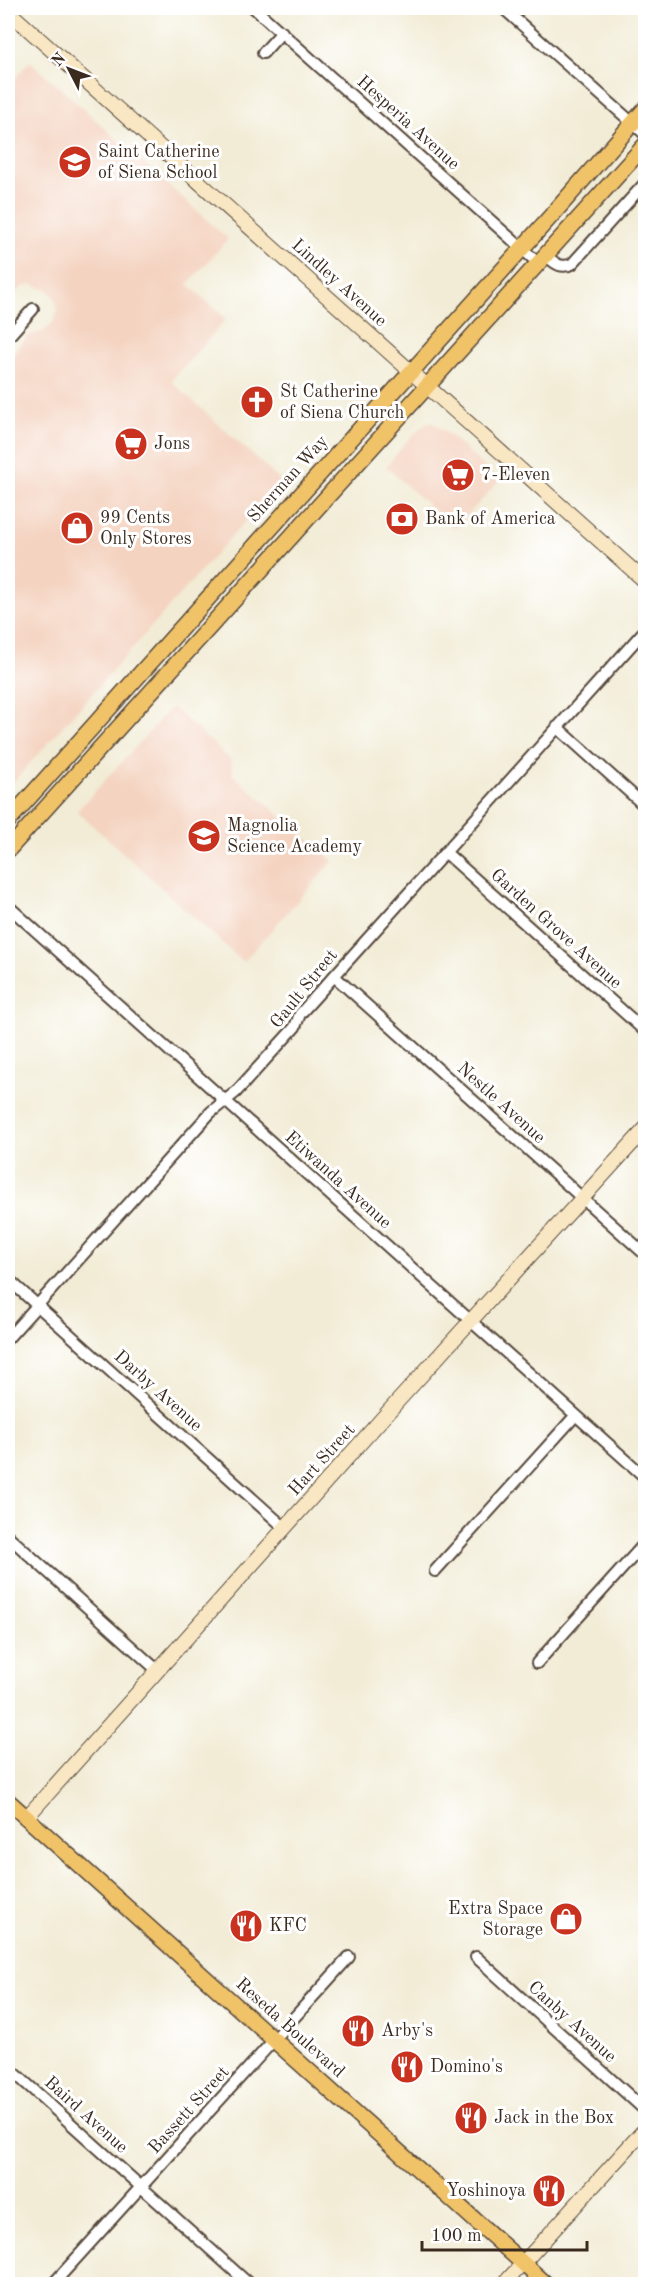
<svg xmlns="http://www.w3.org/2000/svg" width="653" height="2292" font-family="'Old Standard TT',serif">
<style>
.built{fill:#f4d3c0}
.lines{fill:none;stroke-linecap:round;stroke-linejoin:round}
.street-casing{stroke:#56473a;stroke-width:14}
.secondary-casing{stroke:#56473a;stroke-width:16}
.primary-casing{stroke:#56473a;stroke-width:18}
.street{stroke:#fff;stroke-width:10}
.secondary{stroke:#f9e7c3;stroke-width:14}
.primary{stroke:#f1c369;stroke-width:15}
.labels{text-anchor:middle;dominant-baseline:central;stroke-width:6;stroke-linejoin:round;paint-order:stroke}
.street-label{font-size:18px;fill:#3b2a1e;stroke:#fff}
.poi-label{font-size:18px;fill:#3b2a1e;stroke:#fff;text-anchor:start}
</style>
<rect width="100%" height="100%" fill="#fff"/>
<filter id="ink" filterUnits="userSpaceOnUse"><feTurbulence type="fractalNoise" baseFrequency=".0167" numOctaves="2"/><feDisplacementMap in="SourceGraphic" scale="12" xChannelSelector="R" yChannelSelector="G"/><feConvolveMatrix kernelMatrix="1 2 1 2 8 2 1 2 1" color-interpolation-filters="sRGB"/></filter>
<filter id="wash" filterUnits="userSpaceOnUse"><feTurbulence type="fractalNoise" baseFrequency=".008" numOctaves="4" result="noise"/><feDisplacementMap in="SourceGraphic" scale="24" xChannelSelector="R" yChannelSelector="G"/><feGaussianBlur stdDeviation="1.35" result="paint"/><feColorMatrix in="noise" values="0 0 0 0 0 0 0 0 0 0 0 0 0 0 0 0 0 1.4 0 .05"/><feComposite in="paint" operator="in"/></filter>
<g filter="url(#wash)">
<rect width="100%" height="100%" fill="#f2ecd6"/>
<path class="built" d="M30 61 228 239 188 284 226 319 171 381 281 481 8 788V359L28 336 45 331 54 321 58 310 55 298 48 290 31 284 19 289 10 300 8 309V86Z
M432 422 451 436 499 481 455 529 386 467 406 442 426 423Z
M172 707 231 760 233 775 333 861 243 962 77 811Z"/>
</g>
<g filter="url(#ink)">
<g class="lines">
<g class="street-casing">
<path id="street" d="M254 8 538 263
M503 8 646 135
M263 53 282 32
M545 255C555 263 560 269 572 264L646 182
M8 337 33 309
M557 727 646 807
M445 852 646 1032
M8 906 646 1478
M334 976 646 1255
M8 1279 285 1528
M8 1338 211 1112 236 1092 295 1027 300 1014 646 629
M8 1536 157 1670
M435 1571 575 1416
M537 1663 646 1542
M476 1957 646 2111
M8 2067 249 2284
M53 2284 349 1957"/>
</g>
<g class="secondary-casing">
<path id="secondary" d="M8 11 646 582
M26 1818 397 1402 646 1128
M504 2284 646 2128"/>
</g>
<g class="primary-casing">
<path id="primary" d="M8 821 552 215 646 108
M8 850 646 144
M8 1801 546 2284"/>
</g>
<use href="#street" class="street"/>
<use href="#secondary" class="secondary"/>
<use href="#primary" class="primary"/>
</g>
</g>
<defs>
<g id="school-disc" transform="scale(1.725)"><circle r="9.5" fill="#c8321e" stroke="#fff"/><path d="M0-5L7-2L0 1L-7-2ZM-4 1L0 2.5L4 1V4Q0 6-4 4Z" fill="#fff"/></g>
<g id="church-disc" transform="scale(1.725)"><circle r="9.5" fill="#c8321e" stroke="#fff"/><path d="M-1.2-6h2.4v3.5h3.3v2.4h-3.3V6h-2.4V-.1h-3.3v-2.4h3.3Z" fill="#fff"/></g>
<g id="supermarket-disc" transform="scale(1.725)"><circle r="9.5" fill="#c8321e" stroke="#fff"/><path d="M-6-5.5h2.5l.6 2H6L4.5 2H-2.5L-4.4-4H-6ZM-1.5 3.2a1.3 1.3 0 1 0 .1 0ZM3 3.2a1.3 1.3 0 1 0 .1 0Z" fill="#fff"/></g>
<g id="bank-disc" transform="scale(1.725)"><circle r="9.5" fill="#c8321e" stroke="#fff"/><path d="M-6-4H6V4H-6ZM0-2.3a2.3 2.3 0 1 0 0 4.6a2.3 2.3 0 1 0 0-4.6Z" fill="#fff"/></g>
<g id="shop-disc" transform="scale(1.725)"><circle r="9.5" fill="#c8321e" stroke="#fff"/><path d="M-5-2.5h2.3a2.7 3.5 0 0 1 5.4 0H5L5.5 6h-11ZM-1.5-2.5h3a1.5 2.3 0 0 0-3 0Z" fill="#fff"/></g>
<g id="restaurant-disc" transform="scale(1.725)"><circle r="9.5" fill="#c8321e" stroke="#fff"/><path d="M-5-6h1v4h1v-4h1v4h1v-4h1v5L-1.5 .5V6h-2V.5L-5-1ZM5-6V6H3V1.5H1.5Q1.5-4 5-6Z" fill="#fff"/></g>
</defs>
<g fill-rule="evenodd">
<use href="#school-disc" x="75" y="162"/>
<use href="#church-disc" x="257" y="402"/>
<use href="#supermarket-disc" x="131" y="444"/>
<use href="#supermarket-disc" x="458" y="475"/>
<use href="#bank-disc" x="402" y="519"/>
<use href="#shop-disc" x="77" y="528"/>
<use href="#school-disc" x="204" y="836"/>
<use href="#shop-disc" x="566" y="1919"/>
<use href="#restaurant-disc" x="246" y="1926"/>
<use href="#restaurant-disc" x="358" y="2031"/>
<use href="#restaurant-disc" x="407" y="2067"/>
<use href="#restaurant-disc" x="471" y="2118"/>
<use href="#restaurant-disc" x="549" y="2191"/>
</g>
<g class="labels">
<g class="street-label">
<text transform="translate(408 123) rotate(42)">Hesperia Avenue</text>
<text transform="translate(339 283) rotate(42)">Lindley Avenue</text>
<text transform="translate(288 479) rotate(-48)">Sherman Way</text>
<text transform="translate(556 929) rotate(42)">Garden Grove Avenue</text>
<text transform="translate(304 989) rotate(-51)">Gault Street</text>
<text transform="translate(501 1103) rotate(42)">Nestle Avenue</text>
<text transform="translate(338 1180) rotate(42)">Etiwanda Avenue</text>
<text transform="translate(158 1391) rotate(42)">Darby Avenue</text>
<text transform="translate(322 1460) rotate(-48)">Hart Street</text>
<text transform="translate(572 2022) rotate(42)">Canby Avenue</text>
<text transform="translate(290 2028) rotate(42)">Reseda Boulevard</text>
<text transform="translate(189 2110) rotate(-48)">Bassett Street</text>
<text transform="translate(86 2115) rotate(42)">Baird Avenue</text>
</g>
<g class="poi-label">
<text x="98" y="152">Saint Catherine<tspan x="98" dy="21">of Siena School</tspan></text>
<text x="280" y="392">St Catherine<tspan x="280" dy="21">of Siena Church</tspan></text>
<text x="154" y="444">Jons</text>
<text x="481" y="475">7-Eleven</text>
<text x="100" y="518">99 Cents<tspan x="100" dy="21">Only Stores</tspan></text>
<text x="425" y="519">Bank of America</text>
<text x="227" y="826">Magnolia<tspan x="227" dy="21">Science Academy</tspan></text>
<text x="543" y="1909" text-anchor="end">Extra Space<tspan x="543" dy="21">Storage</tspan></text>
<text x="269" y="1926">KFC</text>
<text x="381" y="2031">Arby's</text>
<text x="430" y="2067">Domino's</text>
<text x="494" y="2118">Jack in the Box</text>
<text x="526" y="2191" text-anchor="end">Yoshinoya</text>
</g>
</g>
<rect width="653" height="2292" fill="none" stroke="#fff" stroke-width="30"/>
<g transform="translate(69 69) rotate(312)" stroke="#ffffff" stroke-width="4.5" paint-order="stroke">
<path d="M0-4.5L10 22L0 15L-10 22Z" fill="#3b2a1e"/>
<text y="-9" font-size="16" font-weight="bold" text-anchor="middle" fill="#3b2a1e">N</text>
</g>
<path d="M422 2241v9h165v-9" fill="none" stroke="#3b2a1e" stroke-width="3"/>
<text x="431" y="2241" font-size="18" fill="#3b2a1e" stroke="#ffffff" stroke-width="4.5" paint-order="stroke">100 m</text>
</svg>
